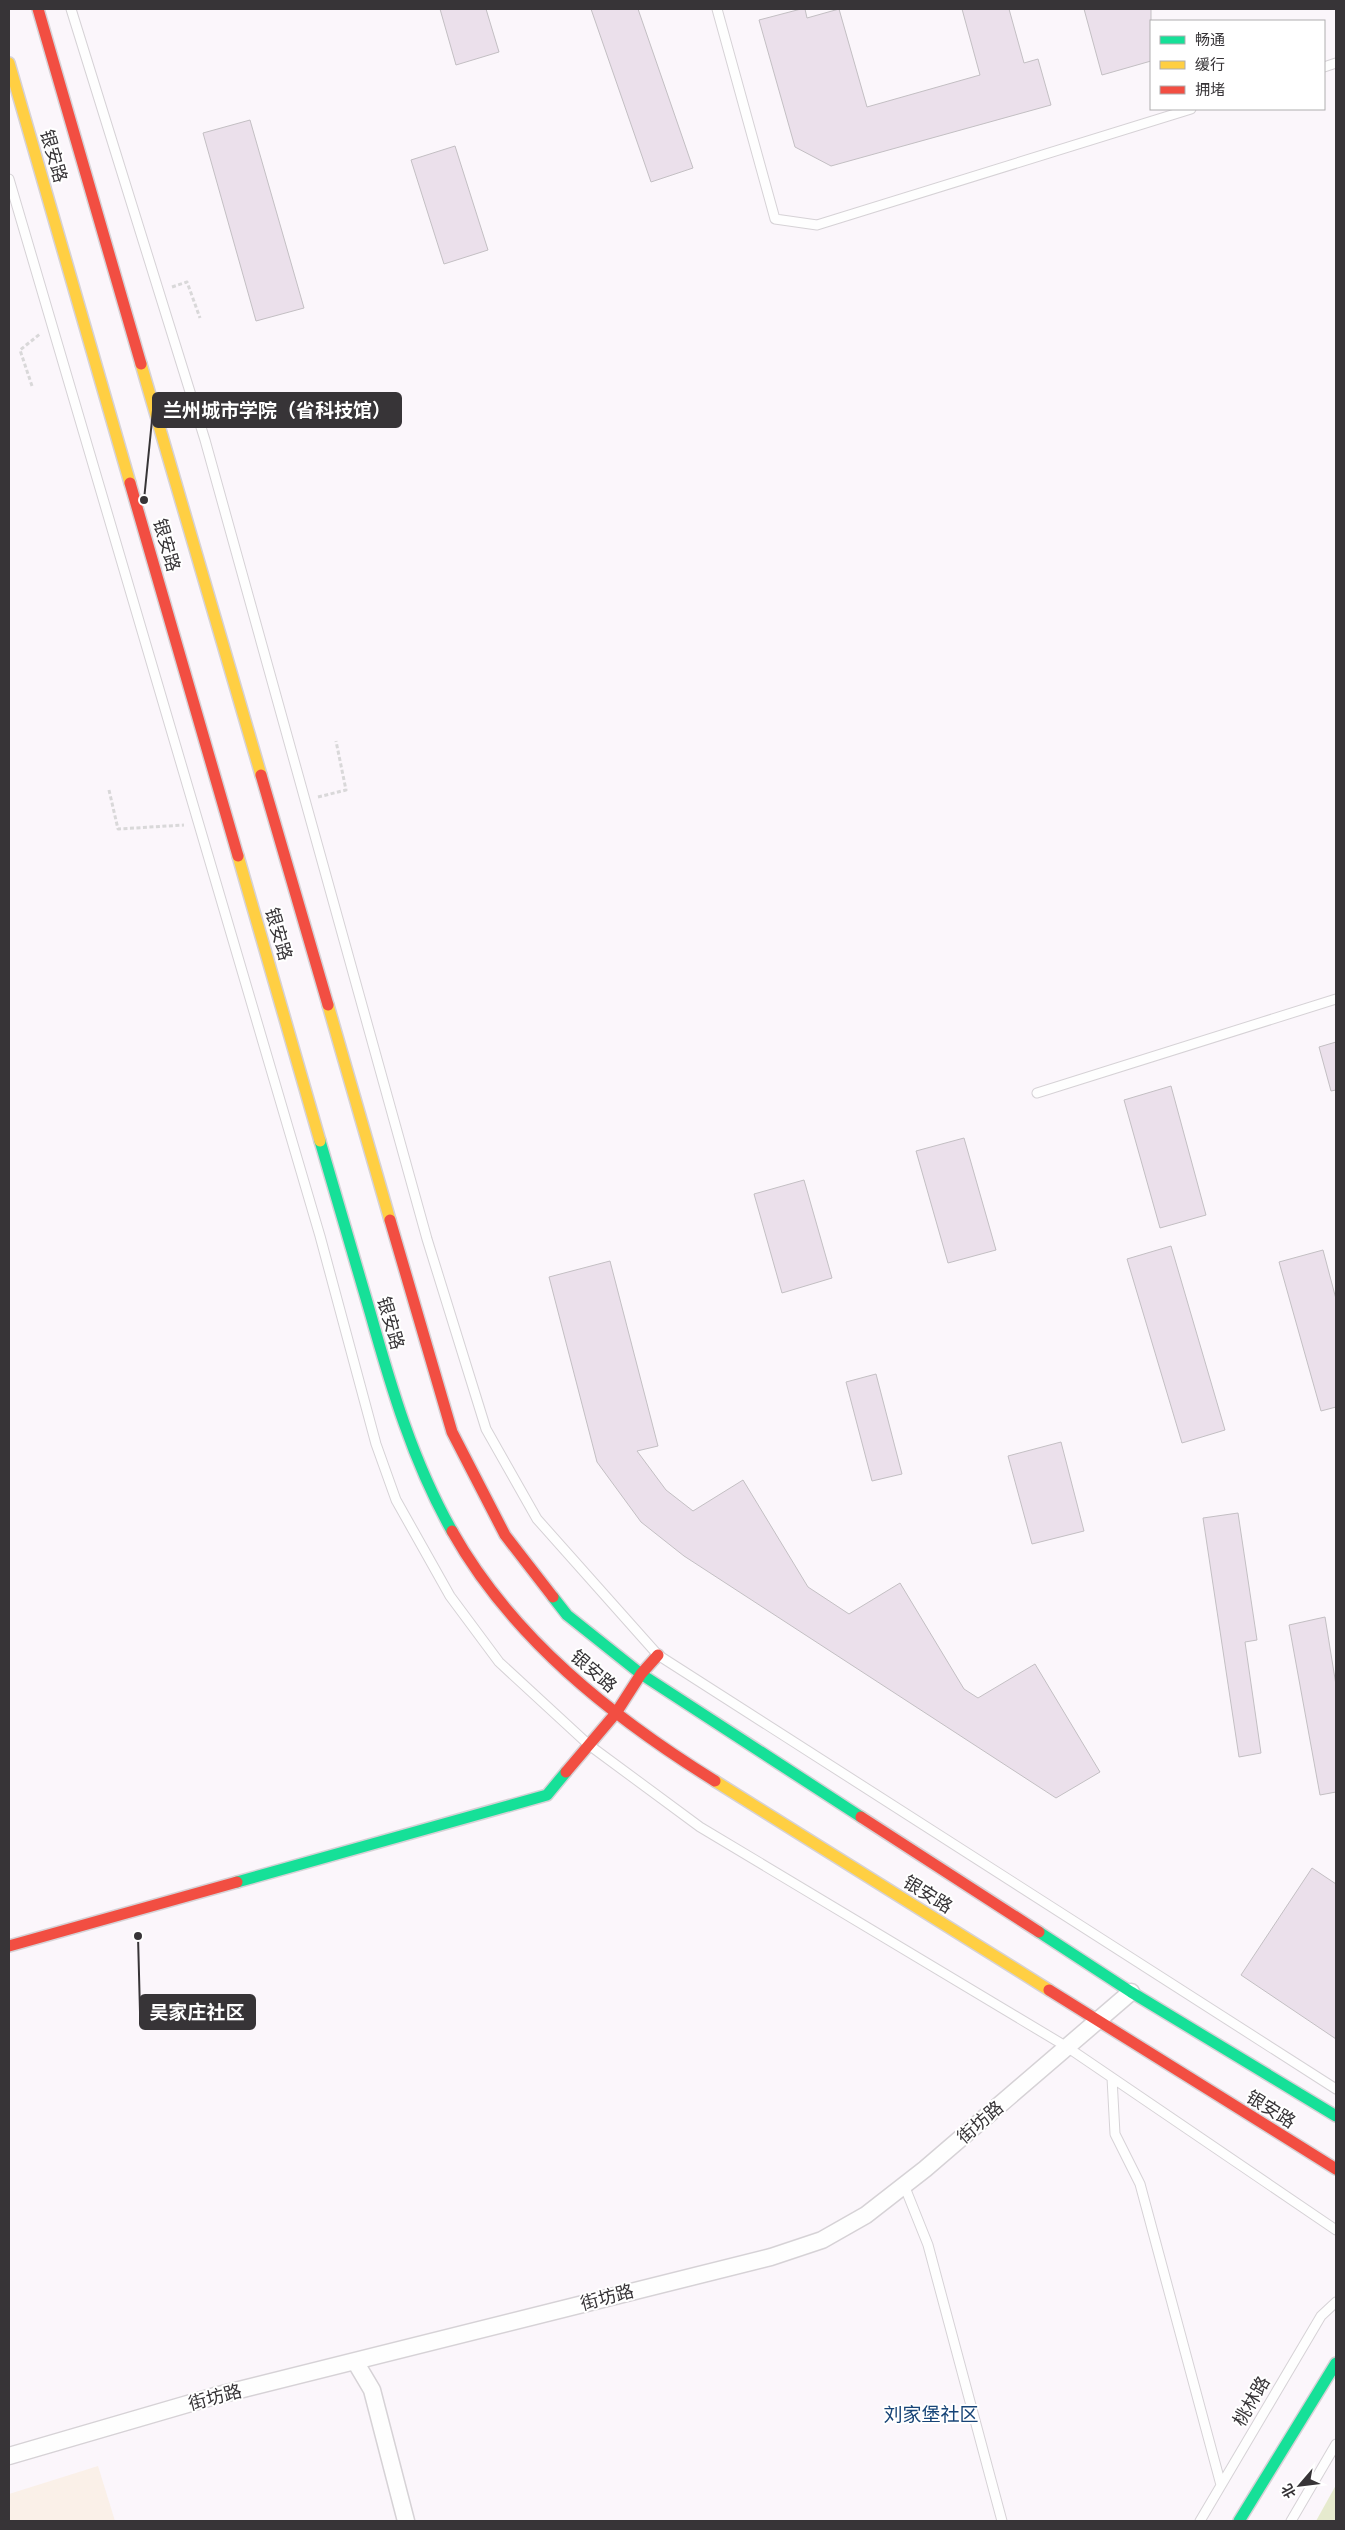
<svg xmlns="http://www.w3.org/2000/svg" width="1345" height="2530" font-family="'IBM Plex Sans','Noto Sans SC',sans-serif">
<style>
.commercial{fill:#faf0e8}
.green{fill:#e6eace}
.building{fill:#ebe0eb;stroke:#c3bfc3}
.lines{fill:none;stroke-linecap:round;stroke-linejoin:round}
.lane-casing{stroke:#d6d2d6;stroke-width:11}
.street-casing{stroke:#d6d2d6;stroke-width:19}
.fast-casing{stroke:#d6d2d6;stroke-width:14}
.slow-casing{stroke:#d6d2d6;stroke-width:14}
.jam-casing{stroke:#d6d2d6;stroke-width:14}
.path{stroke:#d9d8d9;stroke-width:3;stroke-dasharray:4 2.5;stroke-linecap:butt}
.lane{stroke:#fefefe;stroke-width:9}
.street{stroke:#fefefe;stroke-width:16}
.fast{stroke:#16e098;stroke-width:11}
.slow{stroke:#ffcf43;stroke-width:11}
.jam{stroke:#f24e42;stroke-width:11}
.labels{text-anchor:middle;dominant-baseline:central;stroke-width:4;stroke-linejoin:round;paint-order:stroke}
.street-label{font-size:18px;fill:#373437;stroke:#fff}
.neighbourhood-label{font-size:19px;fill:#174477;stroke:#fff}
.leader{fill:none;stroke:#373437;stroke-width:2}
.callout-dot{fill:#373437;stroke:#fff;stroke-width:2}
.callout{fill:#373437;stroke:#373437;stroke-width:2}
.callout-label{font-size:19px;text-anchor:middle;font-weight:bold;fill:#fff}
</style>
<rect width="100%" height="100%" fill="#fbf6fb"/>
<path class="commercial" d="M98 2466 115 2521H9V2494Z"/>
<path class="green" d="M1336 2485V2521H1316Z"/>
<path class="building" d="M440 9H486L499 52 456 65Z
M591 9H638L693 168 651 182Z
M801 9H805L807 18 839 9 867 107 980 75 962 9H1009L1024 63 1038 59 1051 105 831 166 795 147 759 20Z
M1084 9H1151V61L1102 75Z
M250 120 304 308 256 321 203 133Z
M455 146 488 250 444 264 411 160Z
M1336 1042V1090L1331 1091 1319 1047Z
M1171 1086 1206 1215 1160 1228 1124 1100Z
M964 1138 996 1250 948 1263 916 1151Z
M804 1180 832 1278 782 1293 754 1194Z
M1171 1246 1225 1430 1182 1443 1127 1259Z
M1323 1250 1336 1299V1407L1321 1411 1279 1262Z
M610 1261 658 1446 637 1451 666 1490 693 1511 743 1480 808 1587 849 1614 900 1583 964 1689 978 1698 1035 1664 1100 1772 1056 1798 684 1556 641 1522 597 1462 549 1277Z
M876 1374 902 1474 872 1481 846 1382Z
M1061 1442 1084 1531 1032 1544 1008 1456Z
M1238 1513 1257 1640 1245 1642 1261 1753 1239 1757 1203 1518Z
M1325 1617 1336 1685V1792L1320 1795 1289 1625Z
M1312 1868 1336 1884V2039L1241 1975Z"/>
<g class="lines">
<g class="lane-casing">
<path id="lane" d="M71 9 205 440 427 1239 486 1429 537 1519 658 1655 1336 2089
M717 9 775 219 817 225 1191 109
M1324 67 1336 63
M9 179 320 1236 376 1444 396 1500 450 1596 499 1662 589 1745 700 1827 1067 2047 1336 2230
M1037 1093 1336 999
M1112 2078 1115 2134 1140 2184 1221 2485
M904 2185 928 2245 1002 2521
M1200 2521 1321 2316 1336 2302
M1291 2521 1336 2444"/>
</g>
<g class="street-casing">
<path id="street" d="M356 2363 372 2390 406 2521
M9 2456 215 2396 771 2257 822 2240 866 2215 925 2169 1131 1992"/>
</g>
<g class="fast-casing">
<path id="fast" d="M320 1141C337 1198 353 1255 370 1312 391 1387 413 1462 452 1531
M553 1597 567 1615 641 1674 861 1817
M237 1882 547 1795 566 1772
M1039 1932 1131 1992 1336 2116
M1239 2521 1336 2363"/>
</g>
<g class="slow-casing">
<path id="slow" d="M9 63 130 483
M141 364 261 775
M238 856 320 1141
M328 1005 390 1220
M715 1781 1049 1990"/>
</g>
<g class="jam-casing">
<path id="jam" d="M38 9 141 364
M130 483 238 856
M261 775 328 1005
M390 1220 452 1432 505 1535 553 1597
M452 1531C512 1638 612 1717 715 1781
M566 1772 616 1713 641 1674 658 1655
M861 1817 1039 1932
M9 1946 237 1882
M1049 1990 1336 2169"/>
</g>
<path class="path" d="M172 287 187 282 200 318
M32 386 20 350 40 334
M109 790 118 829 184 825
M318 797 346 790 336 741"/>
<use href="#lane" class="lane"/>
<use href="#street" class="street"/>
<use href="#fast" class="fast"/>
<use href="#slow" class="slow"/>
<use href="#jam" class="jam"/>
</g>
<g class="labels">
<g class="street-label">
<text transform="translate(54 156) rotate(74)">银安路</text>
<text transform="translate(167 545) rotate(74)">银安路</text>
<text transform="translate(279 934) rotate(74)">银安路</text>
<text transform="translate(391 1323) rotate(74)">银安路</text>
<text transform="translate(594 1671) rotate(41)">银安路</text>
<text transform="translate(928 1894) rotate(32)">银安路</text>
<text transform="translate(1271 2109) rotate(32)">银安路</text>
<text transform="translate(980 2122) rotate(-41)">街坊路</text>
<text transform="translate(607 2297) rotate(-15)">街坊路</text>
<text transform="translate(215 2397) rotate(-15)">街坊路</text>
<text transform="translate(1251 2401) rotate(-60)">桃林路</text>
</g>
<g class="neighbourhood-label">
<text x="931" y="2414">刘家堡社区</text>
</g>
</g>
<path class="leader" d="M144 500L153 410M138 1936L140 2012"/>
<g class="callout-dot">
<circle cx="144" cy="500" r="5"/>
<circle cx="138" cy="1936" r="5"/>
</g>
<g class="callout">
<rect x="153" y="393" width="248" height="34" rx="5"/>
<rect x="140" y="1995" width="115" height="34" rx="5"/>
</g>
<g class="callout-label">
<text x="277" y="417">兰州城市学院（省科技馆）</text>
<text x="197" y="2019">吴家庄社区</text>
</g>
<rect width="1345" height="2530" fill="none" stroke="#373437" stroke-width="20"/>
<rect x="1150" y="20" width="175" height="90" fill="#ffffff" stroke="#afaeaf"/>
<rect x="1160" y="36" width="25" height="8" fill="#16e098" stroke="#afaeaf"/>
<text x="1195" y="45" font-size="15" fill="#373437">畅通</text>
<rect x="1160" y="61" width="25" height="8" fill="#ffcf43" stroke="#afaeaf"/>
<text x="1195" y="70" font-size="15" fill="#373437">缓行</text>
<rect x="1160" y="86" width="25" height="8" fill="#f24e42" stroke="#afaeaf"/>
<text x="1195" y="95" font-size="15" fill="#373437">拥堵</text>
<g transform="translate(1300 2485) rotate(242)" stroke="#ffffff" stroke-width="4" paint-order="stroke">
<path d="M0-4L9 19L0 12L-9 19Z" fill="#373437"/>
<text y="-8" font-size="14" font-weight="bold" text-anchor="middle" fill="#373437">北</text>
</g>
</svg>
